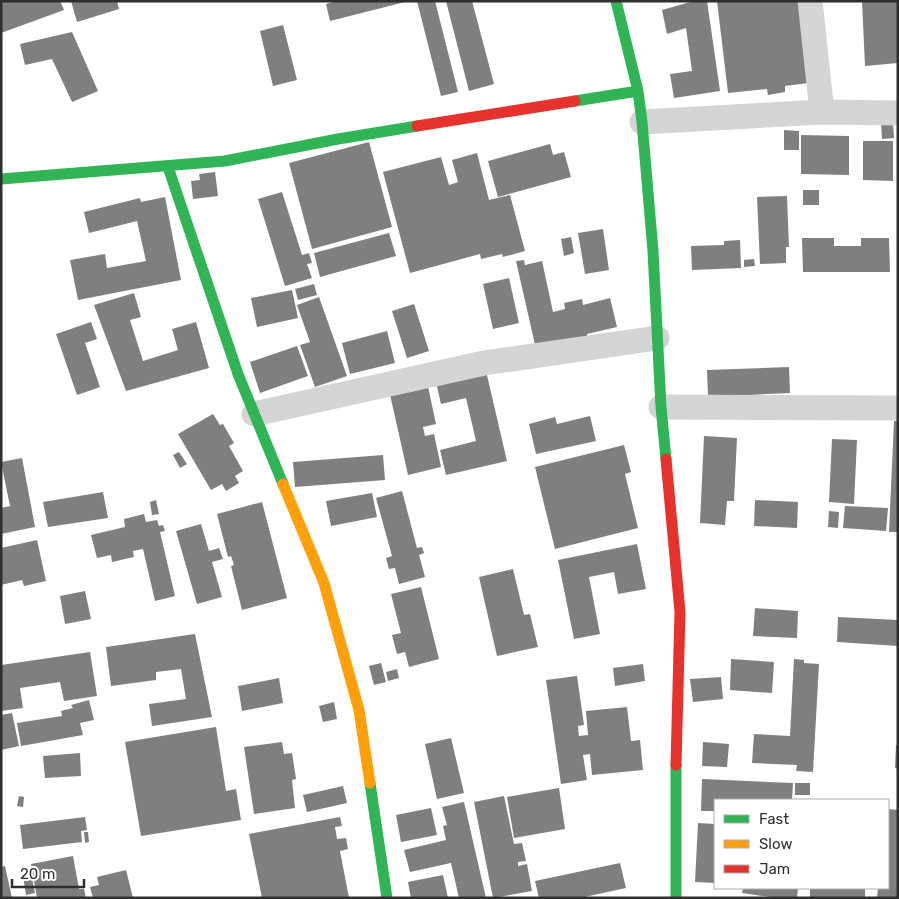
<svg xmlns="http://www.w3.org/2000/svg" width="899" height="899" font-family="Rubik,sans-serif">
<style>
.building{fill:#7f7f7f}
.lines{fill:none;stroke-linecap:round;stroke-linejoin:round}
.street{stroke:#d4d4d4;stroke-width:25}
.fast{stroke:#30b455;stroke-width:11}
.slow{stroke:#ff9f0a;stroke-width:11}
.jam{stroke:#e5322d;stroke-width:11}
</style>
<rect width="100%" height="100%" fill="#fff"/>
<path class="building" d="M1 1H60L64 10 1 33Z
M71 1H117L119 9 77 22Z
M337 1H405V2L330 21 326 4Z
M417 1H435L458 92 441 96Z
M446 1H472L494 84 469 91Z
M694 1H707L720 91 674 98 670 74 692 71 686 28 667 34 662 10Z
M717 1H799L809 83 785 86V92L768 95 767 89 728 93Z
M862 1H898V63L865 66Z
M283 25 297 80 273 86 260 31Z
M72 32 98 91 72 102 52 59 25 65 20 44Z
M881 123H893L894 138 882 139Z
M784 130 799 131V150H784Z
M801 135 849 136V175L801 174Z
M863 141H893V181L863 180Z
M369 142 392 227 312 249 289 163Z
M550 144 553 155 564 152 571 177 498 197 488 161Z
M477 153 489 200 510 195 525 251 503 257 502 254 481 259 480 254 410 273 383 172 441 157 449 185 458 182 452 160Z
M215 172 218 196 193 199 191 181 200 180 199 174Z
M803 190H819V205H803Z
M282 192 302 255 309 253 312 263 307 264 312 278 285 286 258 199Z
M787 196 789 247H786V263L760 264 757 197Z
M165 197 181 280 78 300 70 260 105 254 107 268 146 261 137 221 89 233 84 212 140 198 141 202Z
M603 229 609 270 585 274 578 233Z
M389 233 396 256 320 277 314 253Z
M571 237 574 253 564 256 561 239Z
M802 238H834V246H861V238H889L890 272H803Z
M740 240 741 268 692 270 691 246 724 245V241Z
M754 259 755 266 744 267V260Z
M524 260 525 265 542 261 553 312 565 309 564 303 582 299 583 305 610 298 617 327 587 334V338L536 349 516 261Z
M509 278 519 323 493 329 483 284Z
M314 284 317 295 298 300 295 289Z
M292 290 298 318 257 327 251 298Z
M134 293 141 317 130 320 143 361 178 350 172 329 196 322 209 368 126 391 94 305Z
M319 297 347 376 315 387 300 345 310 342 297 305Z
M414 304 429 351 407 358 392 311Z
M91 322 97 339 85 343 100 387 77 395 56 334Z
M387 331 395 363 350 374 342 343Z
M297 346 308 376 260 393 250 362Z
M789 367 790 393 708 397 707 370Z
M486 371 507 461 446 475 440 450 476 441 466 398 441 404 436 382Z
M427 382 436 424 423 427 425 436 434 434 441 467 408 475 389 390Z
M213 414 220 425 223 424 234 443 229 446 243 471 235 476 239 483 226 491 222 484 211 490 178 434Z
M590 416 596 441 536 454 529 424 555 417 557 424Z
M894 421H898V532H889Z
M704 436 737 438 734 501H727L725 525 700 523Z
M832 439 857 440 854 504 829 502Z
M624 445 631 472 625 474 638 528 555 549 535 467Z
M179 452 187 464 180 468 173 455Z
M383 455 385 480 295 487 293 462Z
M22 458 35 527 1 534V508L10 506 1 462Z
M402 491 417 548 422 547 424 553 419 555 425 577 399 584 395 568 389 569 386 558 392 556 376 498Z
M103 492 108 518 48 527 43 502Z
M372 493 377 517 331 526 326 501Z
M156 500 159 514 152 515 150 502Z
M755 500 798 502 797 528 754 526Z
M262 502 287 598 242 610 231 566 234 565 231 556 228 557 217 514Z
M845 506 888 508 886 531 843 528Z
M829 511 839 512 838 528 828 527Z
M144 514 146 522 157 520 159 526 163 525 165 531 160 532 175 596 155 601 143 549 133 551 134 557 112 562 111 555 97 558 91 535 125 527 124 519Z
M201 524 209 551 219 548 223 559 212 562 222 597 197 604 176 531Z
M37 540 46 581 24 586 22 580 1 585V548Z
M637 544 646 589 618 594 614 572 589 577 600 634 574 639 558 560Z
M513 569 524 615 530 614 538 647 497 656 479 577Z
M421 587 439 659 409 667 405 652 397 654 392 635 401 633 391 594Z
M85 591 91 619 65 624 60 596Z
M755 608 798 611 797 638 753 636Z
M838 617 898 620V646L837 642Z
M195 634 212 717 152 726 149 704 186 699 181 669 156 672V680L111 686 106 647Z
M90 652 97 696 64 701 60 682 20 688 23 708 1 711V665Z
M731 659 774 662 772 693 730 690Z
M794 659 804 660V663L819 664 813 772 796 771 797 765 752 763 754 734 790 736Z
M381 663 386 682 374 685 369 666Z
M643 664 645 681 615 686 613 668Z
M397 669 399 678 388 681 386 672Z
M577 676 584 725 578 726 579 736 588 735 586 711 627 707 631 741 640 740 643 770 592 775 590 754 583 755 587 780 561 784 546 680Z
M721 677 723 699 693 702 690 679Z
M279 678 283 703 242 711 238 686Z
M89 700 94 720 80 723 83 735 21 746 17 723 62 716 61 711 73 708 71 705Z
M334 702 337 719 323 722 319 706Z
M12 713 19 746 1 750V715Z
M216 727 226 791 236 789 241 820 141 836 125 742Z
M451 738 464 793 437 799 425 744Z
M282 742 284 754 292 753 296 779 292 780 295 808 254 814 244 747Z
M703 742 729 744 727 767 702 766Z
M896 745 898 746V769L895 768Z
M80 753 81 776 45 778 43 756Z
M702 779 793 783 792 800H715V811H701Z
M795 783H810V795H795Z
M343 786 347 803 307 812 303 795Z
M559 788 565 829 514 838 507 797Z
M19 796 24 797 23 807 17 806Z
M504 796 514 844 522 843 526 861 518 862V866L527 864 532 891 493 898 474 802Z
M464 802 486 898H459L451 863 410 872 404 850 446 840 443 826 447 825 442 807Z
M431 808 437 835 401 842 396 815Z
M888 809 898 810V898H877L878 888H888Z
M85 817 87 830 81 831 82 842 23 849 20 825Z
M340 817 342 826 335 827 337 839 346 838 348 849 340 851 349 898H262L249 834Z
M698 823 715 824V883L695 882Z
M84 832H88L89 842 85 843Z
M73 856 79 889H84L86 898H37L31 864Z
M620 863 626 888 580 898H539L535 881Z
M5 866 12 898H1V867Z
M30 868 35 893 26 895 22 870Z
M126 870 133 898H93L90 887 99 885 97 877Z
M443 875 448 898H411L408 882Z
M743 888H798L797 898H777L742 893Z
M810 888H865V898L810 897Z"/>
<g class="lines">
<path class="street" d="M810 1 822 112
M642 122 822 112 898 113
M661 407 898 408
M254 414 484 363 657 338"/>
<path class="fast" d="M616 1 638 91 642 122 653 251 661 407 666 459
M575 101 638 91
M168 167 238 374 283 484
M1 179 225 161 338 139 417 126
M370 783 387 898
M676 898V765"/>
<path class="slow" d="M283 484 324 583 359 710 370 783"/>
<path class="jam" d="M417 126 575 101
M666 459 680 612 676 765"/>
</g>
<rect width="899" height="899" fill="none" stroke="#2f2f2f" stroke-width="5"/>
<rect x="714" y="799" width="175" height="90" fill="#ffffff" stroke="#acacac"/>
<rect x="724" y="815" width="25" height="8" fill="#30b455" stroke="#acacac"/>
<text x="759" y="824" font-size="15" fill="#2f2f2f">Fast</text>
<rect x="724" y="840" width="25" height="8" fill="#ff9f0a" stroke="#acacac"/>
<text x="759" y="849" font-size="15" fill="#2f2f2f">Slow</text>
<rect x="724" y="865" width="25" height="8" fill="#e5322d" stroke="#acacac"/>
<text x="759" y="874" font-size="15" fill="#2f2f2f">Jam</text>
<path d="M12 879v8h72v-8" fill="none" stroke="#2f2f2f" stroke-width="2.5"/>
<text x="20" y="879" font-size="15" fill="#2f2f2f" stroke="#ffffff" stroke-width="4" paint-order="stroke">20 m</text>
</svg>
